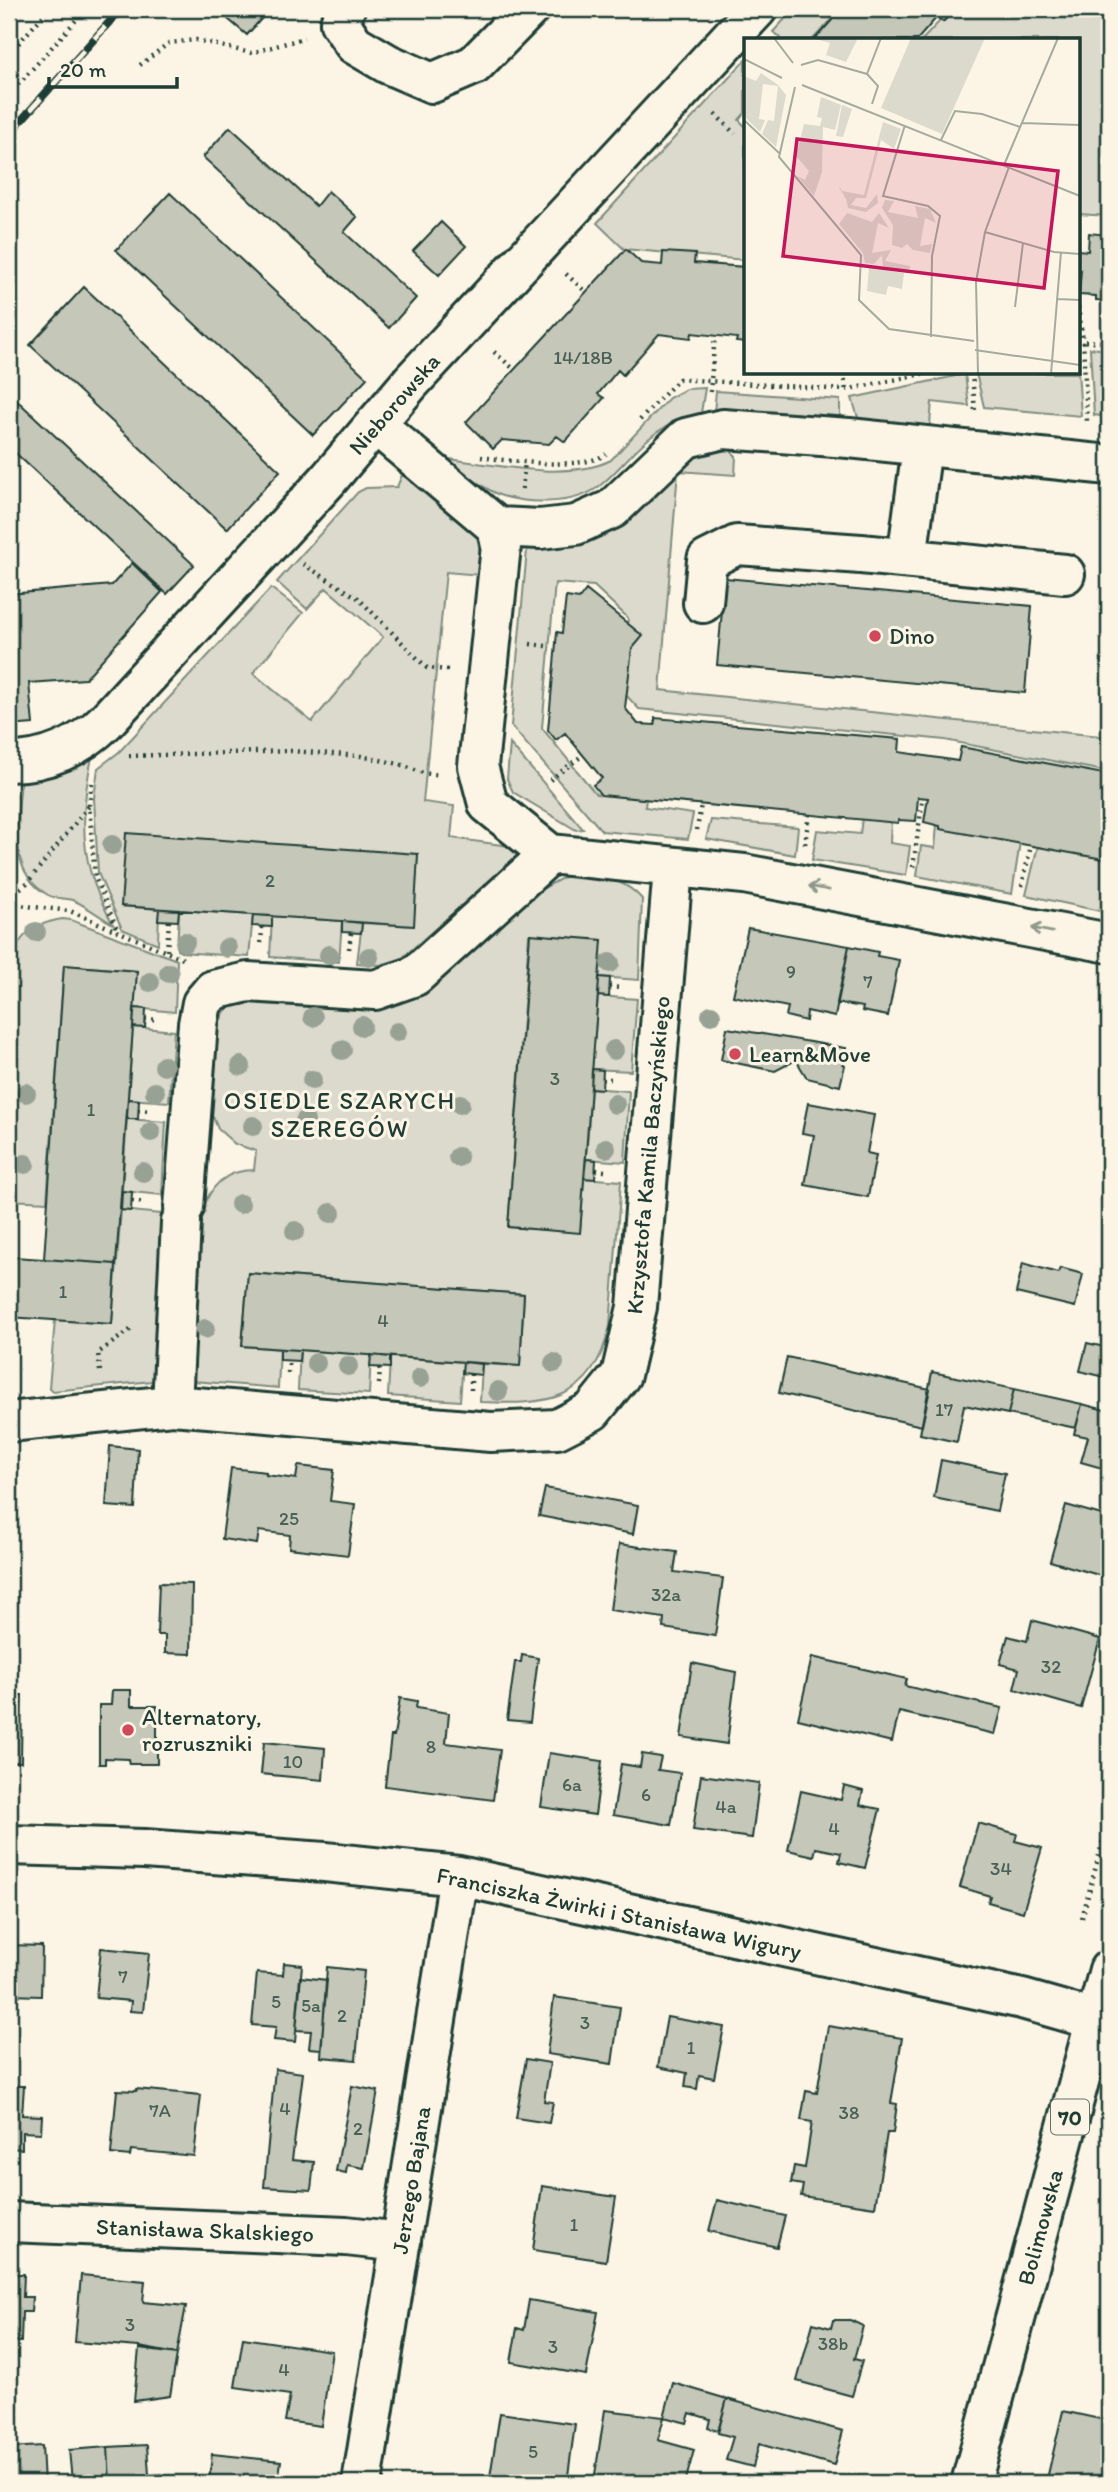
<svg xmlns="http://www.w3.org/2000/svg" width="1118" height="2492" font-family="Itim,sans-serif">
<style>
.green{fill:#dcdacc;stroke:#7e8c80;stroke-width:2}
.building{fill:#c5c7b9;stroke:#1f3d34;stroke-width:2}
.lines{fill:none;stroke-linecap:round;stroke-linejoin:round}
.minor-casing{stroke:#1f3d34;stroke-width:44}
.major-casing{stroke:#1f3d34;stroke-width:44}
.path{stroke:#1f3d34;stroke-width:4.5;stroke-dasharray:2 5;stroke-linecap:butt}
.minor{stroke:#fcf5e5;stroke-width:38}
.major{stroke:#fcf5e5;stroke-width:38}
.rail-casing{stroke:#1f3d34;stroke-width:8}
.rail{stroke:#fcf5e5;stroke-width:5;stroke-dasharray:16;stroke-linecap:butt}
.tree{fill:#97a194}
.oneway{stroke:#8e998c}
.poi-dot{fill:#d1495b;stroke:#fcf5e5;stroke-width:2.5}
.labels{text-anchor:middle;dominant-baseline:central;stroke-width:6;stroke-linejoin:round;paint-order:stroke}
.number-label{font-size:19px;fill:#486055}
.shield{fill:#fcf5e5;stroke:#617469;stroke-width:2}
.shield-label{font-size:21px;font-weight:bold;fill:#1f3d34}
.street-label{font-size:23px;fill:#1f3d34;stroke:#fcf5e5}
.poi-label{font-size:23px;fill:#1f3d34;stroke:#fcf5e5;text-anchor:start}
.neighbourhood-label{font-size:24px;letter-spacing:2px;fill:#1f3d34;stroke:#fcf5e5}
.inset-road{fill:none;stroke:#a4ab9e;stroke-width:2}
.view{fill:#c2185b;fill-opacity:0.15;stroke:#c2185b;stroke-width:3.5}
.inset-edge{fill:none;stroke:#1f3d34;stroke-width:3.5}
</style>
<rect width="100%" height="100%" fill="#fcf5e5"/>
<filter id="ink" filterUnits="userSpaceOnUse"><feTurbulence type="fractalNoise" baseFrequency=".0143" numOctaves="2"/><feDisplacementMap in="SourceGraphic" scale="14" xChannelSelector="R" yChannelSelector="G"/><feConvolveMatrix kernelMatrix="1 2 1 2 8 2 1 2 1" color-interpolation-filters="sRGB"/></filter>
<g filter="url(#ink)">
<path class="green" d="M794 9H842L812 40H783L773 32Z
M951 9H1029L1109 17V216L1078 214V40H922Z
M745 60V113L739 120 745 126V260L624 249 597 223Z
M1090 348 1109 350V417L1094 415Z
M1078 370 1081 416 984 407 976 373H1078Z
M965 374 969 406 932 402 930 424 925 430 860 424 852 398Z
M705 388 701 413C684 418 667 424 652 436 632 451 617 473 597 488 572 505 529 504 502 496 486 491 457 468 442 458 489 464 568 482 611 460L669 398 686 389Z
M716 391 840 400V422L714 412Z
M715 447 728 448 736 456 735 475 678 471 660 690 1109 737V772L945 740 639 709 621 690 628 618 594 586 555 583 542 728 596 794 646 799 645 807 693 814 688 839 602 831 511 726 527 550 541 540 689 455Z
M402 475C423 486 468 515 477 537 481 550 480 562 480 575L446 572 423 802 454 806 451 838 509 846 517 856 401 959 380 965 357 963 362 923 413 926 418 854 121 906 159 909 158 944 122 929 98 873 94 798 98 768 119 752 271 588 303 613 253 673 312 722 383 637 326 588 307 609 277 582 358 492 366 488 397 487Z
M510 744 583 829 576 830 513 792 507 779Z
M93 753C84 791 80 836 91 874 96 891 104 908 113 924 100 917 88 907 75 901 67 897 57 900 48 895 6 872 18 819 21 780Z
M862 818 891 821 890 843 910 846 906 875 812 860 817 830 860 834Z
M711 820 798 827 795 855 706 839Z
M937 825 1020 842 1012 894 917 876 921 846 935 848Z
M1038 846 1109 860V913L1026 895Z
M578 875C604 878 624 878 642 899L639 980 599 977 601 940 529 935 508 1227 580 1232 584 1178 621 1181 610 1326C592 1403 547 1405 480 1402L482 1364 520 1366 524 1294 248 1273 242 1346 280 1349 278 1388 193 1381 202 1212C210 1186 225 1170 254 1170L256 1151 235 1144 218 1129 208 1105 214 1033 225 1011 247 996 385 1005 399 1003 423 993 540 890 564 877Z
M179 910 253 915 249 957 181 952 177 950Z
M272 916 342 921 339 962 270 957Z
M63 919 71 920 177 960 175 1012 134 1008 137 971 64 965 47 1202 9 1200V974C14 940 28 924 63 919Z
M598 996 637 999 631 1071 592 1069Z
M133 1027 174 1031 169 1102 128 1099Z
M591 1088 629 1091 625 1162 586 1159Z
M127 1119 166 1122 162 1195 122 1191Z
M121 1210 171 1215 162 1380 53 1391 49 1388 55 1320 112 1324Z
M300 1350 371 1355 369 1394 298 1390Z
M390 1357 463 1362 460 1401 388 1396Z"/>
<path class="building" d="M216 9H270L247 35Z
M842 9H955L943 22 937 17 917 40H814Z
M1040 9H1109V21L1039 15Z
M230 127 316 206 328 191 357 217 344 232 416 298 389 328 203 157Z
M170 193 367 378 313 435 116 250Z
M441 222 466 246 439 275 413 251Z
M1109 222V301L1096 300V296L1079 295 1081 270 1078 271V250L1088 251 1089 233 1108 235Z
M626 249 641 263 662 265 663 252 695 254 694 263 745 267V343L736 342 737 338 692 333 691 338 659 334 623 375 618 370 598 394 604 398 565 442 557 436 549 444 502 440 493 449 466 422Z
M84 287 280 471 227 529 30 345Z
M9 393 194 565 167 594 9 447Z
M132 563 162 592 85 679 29 683 33 724 9 726V594L112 585Z
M725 578 1032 606 1025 693 717 665Z
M586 590 643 636 632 649 625 708 638 724 655 725V718L900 739 899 752 958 761 961 747 1109 775V860L940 829V826L924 822 928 798 918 797 916 821 898 820V823L601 795 593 785 602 778 565 733 556 740 548 730 557 632 562 633 566 597 579 599Z
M126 833 418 854 414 926 121 906Z
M159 909 179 910 178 921 158 920Z
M253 915 272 916V927L252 926Z
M342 921 362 923 361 933 342 932Z
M748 928 849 946 835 1017 807 1011 806 1021 786 1016 788 1007 733 996Z
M530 934 602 940 580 1233 508 1227Z
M849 946 878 952 877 956 899 960 888 1016 862 1011 863 1007 837 1003Z
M64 965 137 971 116 1264 44 1259Z
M599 977 610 978 609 997 598 996Z
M134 1008 146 1009 145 1028 133 1027Z
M727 1028 846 1048 843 1064 845 1065 840 1086 807 1078 796 1060 775 1071 721 1060Z
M592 1069 603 1070 602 1089 591 1088Z
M128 1099 139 1100 138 1119H127Z
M808 1103 874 1115 867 1153 876 1155 868 1197 805 1185 814 1135 802 1133Z
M586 1159 596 1160 595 1179 584 1178Z
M122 1191 132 1192 131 1211 121 1210Z
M14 1257 116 1264 112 1324 9 1317Z
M1023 1263 1058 1273 1060 1268 1083 1274 1075 1307 1016 1293Z
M248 1273 524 1294 520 1366 242 1346Z
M1087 1343 1109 1348V1378L1080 1371Z
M280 1349 300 1350 299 1361 280 1360Z
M371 1355 390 1357V1368L370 1367Z
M787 1357 930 1389 922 1426 779 1393Z
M463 1362 482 1364 481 1375 462 1373Z
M932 1372 1014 1389 1008 1414 964 1405 957 1442 920 1434Z
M1014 1389 1082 1404 1076 1428 1008 1414Z
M1082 1404 1109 1411V1470L1081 1462 1088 1437 1074 1434Z
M110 1446 138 1449 135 1508 106 1506Z
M941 1460 1005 1473 997 1511 934 1498Z
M298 1466 334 1470 330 1501 355 1504 348 1555 289 1548 290 1535 259 1531 257 1544 222 1539 231 1468 266 1472V1475L296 1479Z
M545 1488 638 1505 633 1534 539 1516Z
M1066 1505 1109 1517V1552L1102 1576 1050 1561Z
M619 1544 677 1552 674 1572 723 1578 715 1636 663 1628 664 1618 610 1610Z
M159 1583 192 1584 191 1654 165 1653V1635H157Z
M1032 1620 1100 1639 1081 1708 1014 1689 1019 1669 1000 1664 1008 1636 1027 1641Z
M522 1655 538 1658 530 1722 507 1720 515 1662H521Z
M812 1657 907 1679 905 1686 1002 1708 995 1734 899 1712 892 1742 798 1719Z
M692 1663 736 1672 727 1744 681 1737Z
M112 1690H131V1706H157V1764H129L128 1759 105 1758V1764H99V1705H111Z
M9 1695H22L21 1762H9Z
M400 1698 417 1701 416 1708 449 1713 446 1743 500 1750 493 1800 385 1786 391 1736H394Z
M264 1742 325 1748 323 1780 261 1774Z
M549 1753 602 1761 595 1815 541 1807Z
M642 1754 661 1757 658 1770 680 1773 671 1825 613 1815 621 1764 640 1767Z
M701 1775 759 1783 752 1838 693 1830Z
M844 1786 863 1791 860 1805 880 1809 865 1868 839 1862 841 1853 816 1848 814 1856 788 1850 801 1791 841 1800Z
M978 1823 1017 1834 1015 1841 1042 1848 1023 1912 988 1902 990 1896 960 1887Z
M9 1945 42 1946 41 1996 9 1995Z
M101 1948 149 1953 143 2012 130 2011 131 2001 96 1998Z
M284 1963 302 1965 295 2042 274 2040 276 2027 252 2025 257 1973 283 1975Z
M327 1967 364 1971 356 2060 321 2057Z
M300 1977 327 1980 321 2049 309 2048 311 2031 296 2030Z
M554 1997 620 2007 612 2064 547 2054Z
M667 2017 724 2027 714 2078 699 2075 697 2089 685 2087 687 2073 658 2067Z
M828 2026 902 2038 891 2103 897 2104 893 2133H887L875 2207 801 2196 803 2185 791 2183 794 2166 805 2168 812 2122 801 2120 806 2091 817 2093Z
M526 2059 550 2063 544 2101 553 2102 549 2123 516 2118Z
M275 2069 303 2073 292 2160 314 2162 311 2190 264 2187Z
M9 2086H24L22 2115 42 2116 41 2133 22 2132V2149L9 2148Z
M352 2086 378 2091 364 2168 347 2165 346 2173 336 2171Z
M136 2089 201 2095 194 2156 131 2150 130 2156 111 2154 117 2090 136 2091Z
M542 2186 616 2197 606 2261 533 2250Z
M717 2200 785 2216 777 2247 709 2231Z
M9 2274H24L23 2297H32L31 2312H22L21 2342 9 2341Z
M81 2275 145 2281 143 2302 186 2306 177 2354 139 2347 75 2342Z
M529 2300 598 2312 586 2375 511 2362 517 2328 524 2330Z
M833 2320H850L863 2326 854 2359 862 2361 852 2396 797 2381 813 2323 831 2328Z
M243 2338 332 2351 321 2426 285 2421 290 2395 235 2387Z
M139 2349 177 2354 170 2396 134 2401Z
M673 2383 727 2399 718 2431 708 2428 710 2419 690 2413 687 2423 664 2417Z
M727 2399 843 2431 834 2465 759 2444 753 2467 726 2460 733 2437 718 2433Z
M605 2410 664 2417 658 2440 694 2450 685 2483H607L594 2481Z
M1063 2411 1109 2421 1108 2483H1046Z
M500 2413 575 2424 567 2483H531L490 2477Z
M147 2445 149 2475 161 2474V2483H110L108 2447Z
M42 2446 44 2483H9V2448Z
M108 2447 110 2483H60L72 2481 69 2450Z
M212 2454 281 2461 278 2483H209Z"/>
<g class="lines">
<g class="minor-casing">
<path id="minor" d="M345 9 340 23 354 44 388 64 432 83 474 65 529 9
M375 424 497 527 540 529 576 525 612 509 686 438 723 429 849 438 1109 465
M497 527 501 546 478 766 488 804 550 854
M907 558 922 447
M703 603 707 560 737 545 861 554 1065 574
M9 762C46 762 80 747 106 721L327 481 411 382 757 9
M184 1207 198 1024 202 1003 213 990 248 982 375 990 415 976 550 854 744 874 1109 943
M172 1405 181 1222
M9 1422 172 1405 491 1432 557 1429 592 1411 621 1375 637 1307 673 868
M9 1845 144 1849 325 1862 459 1876 1022 1999 1096 2020
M9 2222 346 2236 401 2242
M362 2483 459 1876"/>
</g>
<g class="major-casing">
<path id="major" d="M971 2483 1109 1970"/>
</g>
<path class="path" d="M9 54 49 9
M140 65 169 43 196 40 251 53 304 38
M9 95 86 9
M715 114 735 134
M566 274 586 292
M1078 307 1083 340 1087 421
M1078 341 1109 342
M494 352 515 370
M844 373 846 392
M972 373 975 412
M710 392 715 336
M640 420 679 379 845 390 927 373
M481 457C511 461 582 471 606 454
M522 489 525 462
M303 564 358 598 427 668 448 670
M530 644 546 646
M129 756 291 751 361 756 399 764 423 773 440 775
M550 780 583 755
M92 783 89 805 95 877 118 931
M9 816 11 801
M697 830 701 804
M805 844 809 814
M913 867 923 797
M1022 886 1031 845
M9 897 27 883 89 806
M9 904 70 911 183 959
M261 943 262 927
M349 949 351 933
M167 951 169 920
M609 987 622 988
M145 1019 158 1020
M602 1079H614
M138 1110 151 1111
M596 1170 606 1171
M132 1201 145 1203
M100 1371 98 1353 133 1328
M288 1373 289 1360
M379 1384 380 1367
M471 1390V1374
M1082 1918 1109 1818"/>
<use href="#minor" class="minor"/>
<use href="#major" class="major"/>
<g class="rail-casing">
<path id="rail" d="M9 14 13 9
M9 134 121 9"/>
</g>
<use href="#rail" class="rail"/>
</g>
<g class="tree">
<circle cx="112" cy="845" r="10"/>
<circle cx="36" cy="932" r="10"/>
<circle cx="185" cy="942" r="10"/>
<circle cx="227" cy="948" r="10"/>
<circle cx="329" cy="955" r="10"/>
<circle cx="369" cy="957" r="10"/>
<circle cx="610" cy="963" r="10"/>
<circle cx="169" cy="973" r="10"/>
<circle cx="150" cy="982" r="10"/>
<circle cx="711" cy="1015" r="10"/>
<circle cx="313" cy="1017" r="10"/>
<circle cx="362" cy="1026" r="10"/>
<circle cx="397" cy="1032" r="10"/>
<circle cx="342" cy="1050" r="10"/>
<circle cx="614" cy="1050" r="10"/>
<circle cx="164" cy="1066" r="10"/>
<circle cx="241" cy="1066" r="10"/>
<circle cx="312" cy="1080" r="10"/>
<circle cx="155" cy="1092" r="10"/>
<circle cx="26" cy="1093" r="10"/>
<circle cx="460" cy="1104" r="10"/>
<circle cx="615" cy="1104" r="10"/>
<circle cx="305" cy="1121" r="10"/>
<circle cx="253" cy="1126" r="10"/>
<circle cx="151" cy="1132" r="10"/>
<circle cx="606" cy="1148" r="10"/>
<circle cx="458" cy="1157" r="10"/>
<circle cx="25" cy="1164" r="10"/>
<circle cx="143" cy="1172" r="10"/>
<circle cx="240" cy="1204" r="10"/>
<circle cx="331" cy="1213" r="10"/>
<circle cx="295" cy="1231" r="10"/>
<circle cx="205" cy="1329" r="10"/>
<circle cx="316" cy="1363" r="10"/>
<circle cx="554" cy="1363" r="10"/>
<circle cx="348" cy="1366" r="10"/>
<circle cx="420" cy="1378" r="10"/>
<circle cx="498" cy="1391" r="10"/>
</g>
<defs><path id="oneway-shaft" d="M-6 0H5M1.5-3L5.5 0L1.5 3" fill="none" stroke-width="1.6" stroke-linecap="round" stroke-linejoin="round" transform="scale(1.75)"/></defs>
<g class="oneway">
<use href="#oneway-shaft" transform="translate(819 888) rotate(-169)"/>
<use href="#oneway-shaft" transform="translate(1042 930) rotate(-169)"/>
</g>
</g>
<g class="poi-dot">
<circle cx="875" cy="636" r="7"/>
<circle cx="735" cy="1054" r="7"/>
<circle cx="128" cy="1730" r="7"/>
</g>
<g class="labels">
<g class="number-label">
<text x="583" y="357">14/18B</text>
<text x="270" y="880">2</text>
<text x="791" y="971">9</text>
<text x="868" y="981">7</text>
<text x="555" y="1078">3</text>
<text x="91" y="1109">1</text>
<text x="63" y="1291">1</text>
<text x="383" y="1320">4</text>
<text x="944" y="1409">17</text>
<text x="289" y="1518">25</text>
<text x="666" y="1594">32a</text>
<text x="1051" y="1666">32</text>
<text x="431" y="1746">8</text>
<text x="293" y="1761">10</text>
<text x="572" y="1784">6a</text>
<text x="646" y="1794">6</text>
<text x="726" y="1806">4a</text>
<text x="834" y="1828">4</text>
<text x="1001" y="1868">34</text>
<text x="123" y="1976">7</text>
<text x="276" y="2001">5</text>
<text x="311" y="2005">5a</text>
<text x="342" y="2015">2</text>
<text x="585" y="2022">3</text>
<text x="691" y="2047">1</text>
<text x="285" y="2108">4</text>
<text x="160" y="2110">7A</text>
<text x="849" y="2112">38</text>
<text x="358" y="2128">2</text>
<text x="574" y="2224">1</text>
<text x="130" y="2324">3</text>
<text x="833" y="2343">38b</text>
<text x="553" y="2346">3</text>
<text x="284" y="2369">4</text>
<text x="533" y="2451">5</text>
</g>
<rect class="shield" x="1051" y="2099.5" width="38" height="35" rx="5"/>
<g class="shield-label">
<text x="1070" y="2117">70</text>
</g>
<g class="street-label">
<text transform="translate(394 404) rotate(-49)">Nieborowska</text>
<text transform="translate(648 1155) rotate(-85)">Krzysztofa Kamila Baczyńskiego</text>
<text transform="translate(619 1913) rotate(12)">Franciszka Żwirki i Stanisława Wigury</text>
<text transform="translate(411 2180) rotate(-81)">Jerzego Bajana</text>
<text transform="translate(1040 2227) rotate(-75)">Bolimowska</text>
<text transform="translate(205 2230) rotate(2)">Stanisława Skalskiego</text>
</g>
<g class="poi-label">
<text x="889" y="636">Dino</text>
<text x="749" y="1054">Learn&amp;Move</text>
<text x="142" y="1717">Alternatory,<tspan x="142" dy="26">rozruszniki</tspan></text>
</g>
<g class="neighbourhood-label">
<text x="340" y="1100">OSIEDLE SZARYCH<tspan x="340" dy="28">SZEREGÓW</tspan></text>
</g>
</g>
<g transform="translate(744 38)">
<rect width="336" height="336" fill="#fcf5e5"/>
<path d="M68 0H114L102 24 82 17 86 5ZM167 0H241L198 96 137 70ZM17 35 34 47 42 57 32 109 18 96 24 82 30 83 34 48 19 46 15 81 21 82 16 94 0 78V38L12 43ZM77 59 97 67 91 92 79 89 78 134 70 158 53 138 61 142 65 133 52 118 60 86 76 88 78 80 73 79ZM98 67 108 71 99 99 92 98ZM139 84 157 91 150 111 137 102 122 160H112L107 167 122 170 133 156 134 165 122 174 104 170 102 161 96 151 95 147 98 153 120 157ZM141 162 150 163 144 174 174 180 171 168 186 171 192 185 181 180 176 208 188 206 186 215 169 212 163 206 158 210 148 207 149 187 138 170ZM103 175 128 184 135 175 145 190 134 185 128 215 147 212 141 223 166 228 165 234 139 228 138 217 130 226 121 225 119 215 95 186ZM125 229 160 235 158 251 144 248 142 257 123 253Z" fill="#dcdacc"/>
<path class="inset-road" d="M30 0 49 25M0 21 38 40M57 27 74 22 123 36 134 48 128 66M123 36 137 0M58 47 336 158M51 49 35 119 117 217 115 262 145 291 230 303M0 82 35 115M278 85 336 87M161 87 139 158 184 168 196 178 188 218 187 299M197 102 211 73 238 76 276 89M260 127 314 0M241 194 310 214 336 216M313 261 336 262M271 269 279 205M231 312 336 327M234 336 232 244 241 194 265 129M307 336 317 214"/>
<path class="view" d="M53 101 314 133 300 250 39 218Z"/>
<rect width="336" height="336" class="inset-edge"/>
</g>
<rect width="1118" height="2492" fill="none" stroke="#fcf5e5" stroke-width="35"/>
<rect x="18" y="18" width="1083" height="2457" fill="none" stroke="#1f3d34" stroke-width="2.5" filter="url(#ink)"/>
<path d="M49 77v10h128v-10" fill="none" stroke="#1f3d34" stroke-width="3.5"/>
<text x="60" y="77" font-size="21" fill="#1f3d34" stroke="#fcf5e5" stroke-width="5" paint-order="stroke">20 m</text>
</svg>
